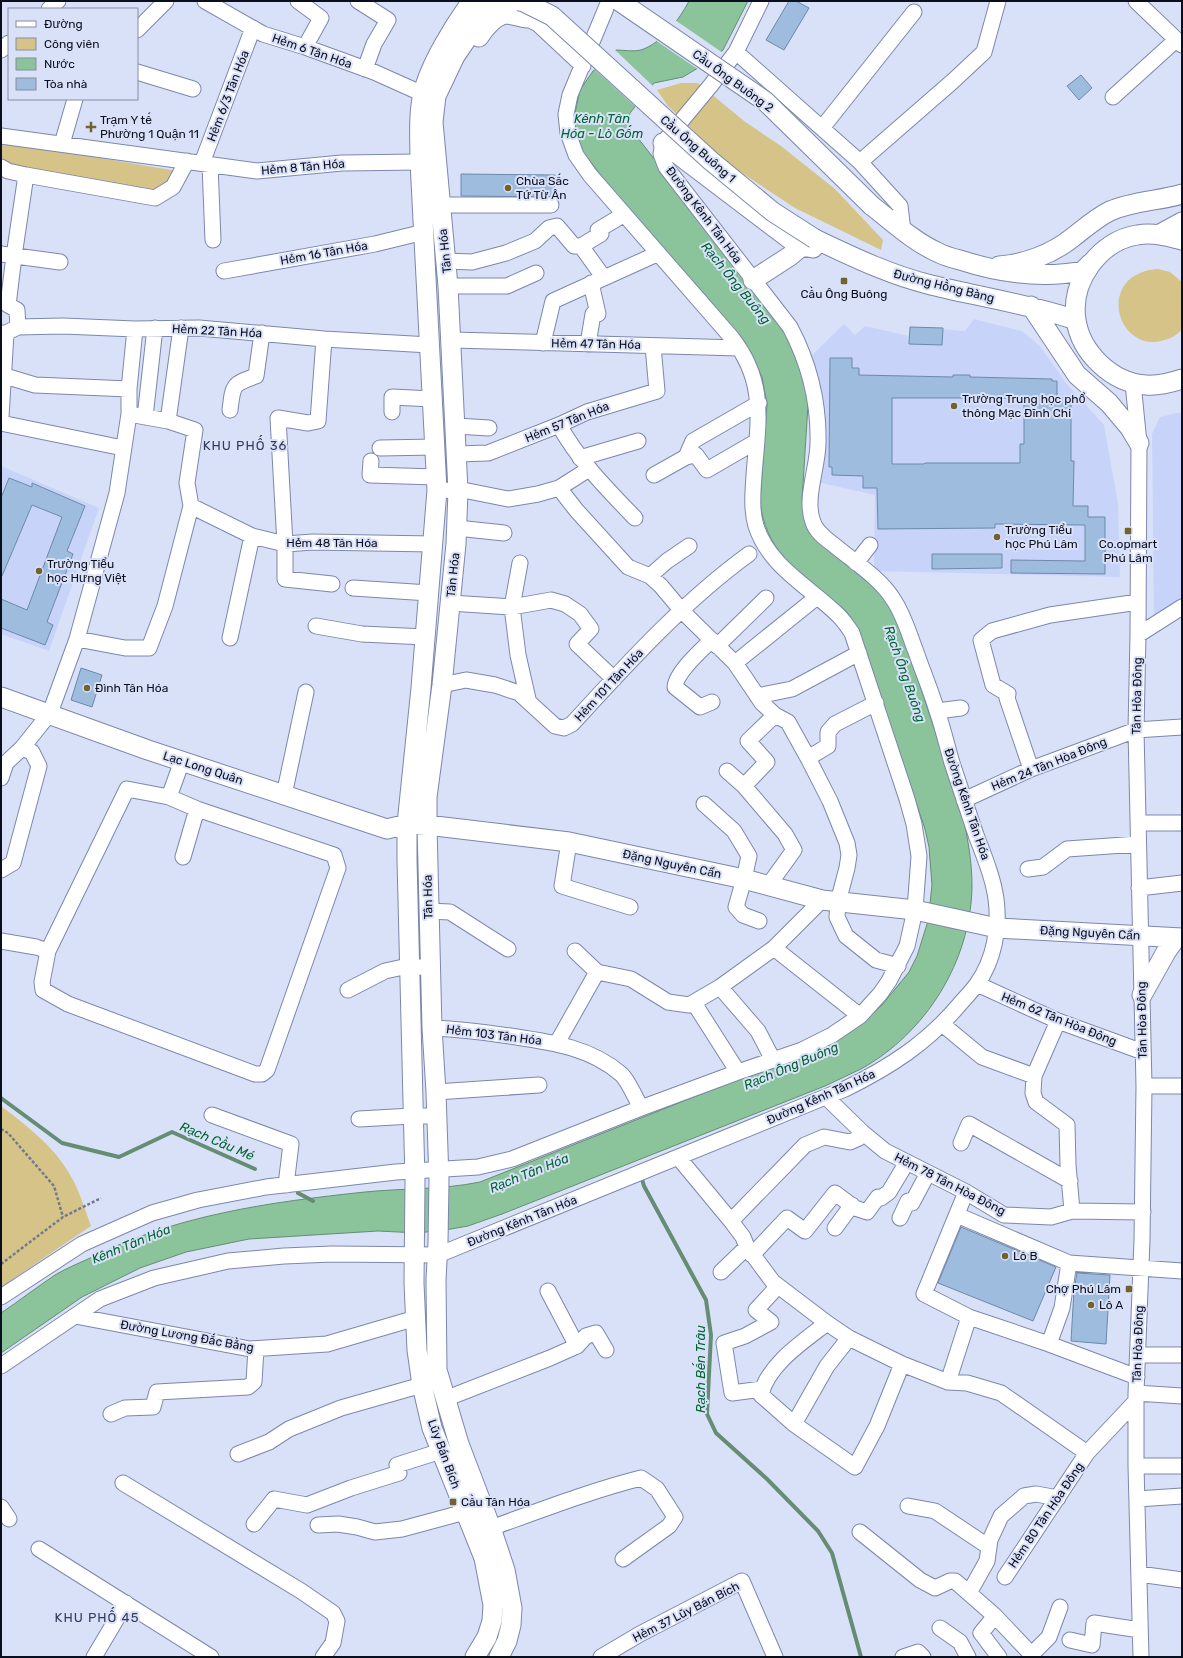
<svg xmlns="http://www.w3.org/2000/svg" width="1183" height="1658" font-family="Rubik,sans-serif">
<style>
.built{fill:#c8d3f9}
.green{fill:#d6c388}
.water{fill:#8bc49a;stroke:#658d74}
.pier{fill:#d9e1f9}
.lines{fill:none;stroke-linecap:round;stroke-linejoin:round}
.stream{stroke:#658d74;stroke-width:4}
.building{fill:#9ebcdd;stroke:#6d89a9;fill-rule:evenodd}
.minor-casing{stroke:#7c87ac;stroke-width:17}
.major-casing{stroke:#7c87ac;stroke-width:21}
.path{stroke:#73798c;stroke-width:2.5;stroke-dasharray:3 2;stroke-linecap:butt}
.minor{stroke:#fff;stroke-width:15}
.major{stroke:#fff;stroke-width:19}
.major-bridge-casing{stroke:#7c87ac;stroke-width:21;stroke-linecap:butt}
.major-bridge{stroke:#fff;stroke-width:19}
.poi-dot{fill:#726230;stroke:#d9e1f9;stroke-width:1.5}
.labels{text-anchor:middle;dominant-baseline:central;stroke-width:4;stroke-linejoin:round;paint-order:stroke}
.street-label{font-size:12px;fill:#0b0e1c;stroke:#d9e1f9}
.poi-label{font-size:12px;fill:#0b0e1c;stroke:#d9e1f9;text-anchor:start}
.water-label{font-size:13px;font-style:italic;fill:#016431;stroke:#d9e1f9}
.neighbourhood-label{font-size:13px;letter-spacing:1px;fill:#333c5c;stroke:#d9e1f9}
</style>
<rect width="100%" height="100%" fill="#d9e1f9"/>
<path class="built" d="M974 319 1022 331 1040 346 1066 383 1104 425 1118 503 1120 577 874 571 875 495 817 482 821 457 820 388 810 357 844 324 855 335 865 326 909 336 910 327 965 331Z
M1177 413H1182V603L1154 620 1152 434 1160 417Z
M1 466 99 508 49 651 1 634Z"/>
<path class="green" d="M681 83H698L744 121 781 146 835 189 883 240 881 250 795 208 727 163 668 106 657 90Z
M1 141 177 171 168 186 154 193 14 167 1 160Z
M1158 269 1170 272 1182 282V329C1177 336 1169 339 1161 341 1115 351 1096 273 1158 269Z
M1 1106C31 1129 60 1151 76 1186 82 1199 86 1213 91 1226L1 1287Z"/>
<path class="water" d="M689 1H748L723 50 703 65 683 77 654 83 630 113 629 119 631 129 779 320 803 367 808 405 802 500 806 519 877 584 899 621 963 817C968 840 972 862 972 886 971 961 926 1033 861 1069 849 1075 837 1080 825 1086L502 1214 468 1226 451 1229 418 1233 378 1231 249 1239 186 1252 140 1268 82 1297 1 1353V1313C19 1301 37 1287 55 1275 65 1269 77 1264 88 1259 175 1215 270 1202 365 1192 404 1188 441 1190 480 1182L812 1050 866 1019 882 1005 909 972 917 956 928 921 932 885 929 847 925 829 858 630C855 625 852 619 848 614 843 607 833 601 825 594 792 566 766 549 760 502L767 404 762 377 751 353 743 342 606 182 580 148 575 132 574 118 580 90 593 71 616 50C623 50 634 52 641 50 662 43 679 20 689 1Z"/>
<path class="pier" d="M675 20 723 53 699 70 655 40Z
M614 49 654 87 637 108 593 68Z"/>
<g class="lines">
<path class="stream" d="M1 1098 62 1143 119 1157 172 1132 255 1169
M641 1176 644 1186 706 1300 711 1335 707 1414 716 1433 767 1479 818 1531 832 1553 861 1657
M298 1193 313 1201"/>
</g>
<path class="building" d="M789 1H796L809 8 784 50 766 40Z
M1081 75 1092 88 1079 100 1067 86Z
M461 174 555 175 554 197 461 196Z
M910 327 943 328 942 345 909 344Z
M830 358H852V368H859V375L953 377V375H970V377L1052 379V381H1057V398H1071V461H1074L1073 506H1088V517H1105V574L1011 573V560L1085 561V525L995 524V528L878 529 877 488H863V476L832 475V467H829ZM892 398H1024V444H1020V463H925L924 464H892Z
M9 478 32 487V483L85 506 67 551 73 554 47 622 53 625 45 645 1 628V599L27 610 62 517 32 505 2 576H1V498Z
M932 554H1002V568L932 569Z
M81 668 102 675 92 707 71 700Z
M961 1227 1056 1267 1033 1321 938 1283Z
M1077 1273 1110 1275 1106 1344 1071 1341 1074 1290Z"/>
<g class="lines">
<g class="minor-casing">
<path id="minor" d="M205 1 263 34 305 47 374 72 423 94
M298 1 321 18 305 47
M358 1 388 20 374 44 365 69
M1136 1 1182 45
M49 9 58 1
M518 12 526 18 538 24 583 66
M137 30 166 1
M1 50 9 43
M736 52 860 162 900 206 903 231
M137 72 193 89
M1113 97 1176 40
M822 128 914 12
M1 136 257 171 342 163 420 162
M62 144 75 99
M860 162 953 81 984 52 998 1
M202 163 253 28
M210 165 213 240
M1 167 8 171 26 175 155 198 173 187 187 161
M440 205H551
M581 246 604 278
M1 254 60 262
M445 261 472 262 506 253 535 241 549 228 557 226 574 246H581L601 234 598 230 623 215
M224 271 375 244 424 232
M448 286H507L536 273
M18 327 17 310 8 305 14 256 26 175
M1 333H6L18 327 63 326 135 329 199 328 324 339 430 345
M324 339 318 421 308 423 278 418 285 544V579L332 584
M452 340 739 348
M543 343 553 301 657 254
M588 344 593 314H598L591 283
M5 376 35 385 129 389
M1133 383 1139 443 1138 635 1136 730 1144 1086 1142 1240 1136 1393V1466L1141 1657
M230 410C233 385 232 384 256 376L262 333
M392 412V397L432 399
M1 417 6 333
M145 417 155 328
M168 421 181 328
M1 423 123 448
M559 425C579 461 607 489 635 518
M456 426 489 428
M380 448 435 447
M457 454 488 453 559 425 587 412 657 391 653 346
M686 457 696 455 707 470 757 441
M580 458 638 441
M371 461 370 475 436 477
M654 475 686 457 693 441 759 403
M559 488 577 511 628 567 650 576 661 586 682 611 735 663 762 703 775 715 788 722 808 758 830 801 847 843 849 855 847 868 838 902 837 917 846 936 876 960 898 966
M437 490 468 491 508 499 538 494 559 488 589 469
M191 506 252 536 285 544 313 542 433 544
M457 528 504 533
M520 563 512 607 518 655 528 699
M856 563 870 545
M650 576 667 561 689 546
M353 588 429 593
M450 603 512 607 551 600 565 604 580 614 591 629 577 644 614 679
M316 626 362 634 425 637
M1138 635 1182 607
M230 638 252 536
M77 639 125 648H149L165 606 191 506 187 483 195 430 168 421 129 414
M712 640C701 650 676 673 675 687L700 707 712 702
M717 646 766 598
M735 663 817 597
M442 685 466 680 495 685 519 693 555 726 564 728 572 724C627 664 683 602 749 554
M757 696 792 689 859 653
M937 711 961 708
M808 758 828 746V732L835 724 876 703
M182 761 169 797 197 809 183 857
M1031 769 1007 698 1008 694 993 685 981 640 992 631 1050 615 1138 602
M727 771 744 786
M1 778 6 763 22 748 50 713 77 639 117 493 129 414V389L135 329
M284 795 306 692
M169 797 127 789 48 951 42 982 43 990 68 1004 255 1074H262L267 1070 338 868 334 855 197 809
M964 800 1031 769 1136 730 1182 727
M704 804 734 831 749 856 744 879 736 907 743 915 759 921
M1138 823H1182
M569 842 562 886 630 907
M1028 869 1043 867 1067 849 1138 844
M1 870 13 863 39 766 32 752 22 748
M768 886 794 850 785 834 744 786 767 762 748 741 775 715
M1139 888 1182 883
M428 911 450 912 508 949
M1 941 36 947 48 951
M774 948 860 1016
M575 951 597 972 631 979 668 1002 689 1005 720 987 774 948 822 900
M977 984 1058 1021 1143 1052
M720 987 758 1031 773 1060
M348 990 385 971 408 966 430 968
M694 1003 738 1072
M942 1024 982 1057 1034 1076 1058 1021
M432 1028C458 1029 484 1032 510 1036 550 1042 590 1047 621 1074 628 1080 636 1099 641 1108
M557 1043 597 972
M1034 1076 1033 1093 1036 1102 1067 1125 1068 1165 1072 1211
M1144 1086H1182
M436 1092 539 1085
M826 1097 862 1132 885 1151 966 1192 1004 1215 1051 1217 1072 1211 1143 1212
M212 1115 291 1144 286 1185
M359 1119 412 1116H437
M961 1143 969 1124 1070 1181
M678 1157 731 1221 743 1237 747 1247 773 1282 827 1323 849 1338 902 1364 948 1382 967 1383 1001 1393 1087 1453
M966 1192 924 1294 969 1317 1049 1344 1137 1377
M957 1215 1069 1263 1182 1271
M900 1218 908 1201 912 1203 928 1173
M731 1221 805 1145 824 1137 850 1142 859 1138 862 1132
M835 1228 852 1205
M752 1255 787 1218 805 1231 835 1193 855 1208 867 1212 878 1197 881 1198 889 1192 907 1162
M721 1272 747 1247
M548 1291 577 1346
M1 1297 82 1244 152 1213 198 1200 266 1187 396 1172 478 1167 512 1159 641 1108 738 1072 802 1050 832 1035 860 1016 880 994 889 981 907 946 915 910 919 856 914 824 907 799 852 633C848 627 844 621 839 616 810 587 769 567 756 526 751 509 753 492 754 475 758 422 767 383 732 338L590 175 576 155 568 133 566 114 570 95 609 1
M75 1316 250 1349 327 1344 416 1318
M827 1323C804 1341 767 1365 761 1395L794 1424 855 1467 877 1426 902 1364
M1049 1344 1062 1308 1069 1263
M1138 1355H1182
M1 1366 100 1299 154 1278 228 1261 284 1256 332 1254 438 1255 845 1089C890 1067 927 1043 959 1005 965 998 972 991 977 984 994 960 1000 928 996 899 993 877 984 856 976 835 968 811 960 787 952 763 947 746 943 728 937 711 931 691 923 672 916 652 909 634 904 615 893 599 880 578 853 561 834 545 826 539 816 532 813 522 804 499 818 467 818 443 819 401 809 363 790 327L666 167 661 154 663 143 711 85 736 52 761 1
M948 1382 969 1317
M762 1389 732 1393 724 1343 745 1336 771 1322 756 1310 778 1286
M1136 1393 1182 1396
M445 1399 550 1358 577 1346 586 1336 596 1333 606 1350
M111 1414 125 1408 153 1407 157 1392 248 1387 254 1382 256 1349
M794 1424 827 1366 849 1338
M238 1454 269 1442 289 1429 341 1408 422 1385
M1136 1466H1182
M123 1483 301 1591 333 1613 337 1621 333 1643 323 1657
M1137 1499 1182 1496
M908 1506 935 1511 989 1547
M1 1507 9 1519
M254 1524 274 1499 307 1505 351 1488 399 1473 397 1465 441 1451
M318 1525 338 1524 357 1527 375 1532 402 1529 465 1512
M491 1528C541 1510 590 1491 641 1478L657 1489 675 1517 669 1526 623 1559
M860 1532 920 1580 935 1588 950 1581H955L995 1616 1031 1654
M39 1549 211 1657
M1139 1574 1182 1580
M1005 1577 1087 1453 1136 1401
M969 1593 987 1561 990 1540 1001 1516 1024 1496 1036 1494 1058 1498
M995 1616 981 1633 999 1657
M940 1628 960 1642 968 1657
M1070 1640 1092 1645 1094 1623 1140 1630
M94 1657 126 1603
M601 1657 640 1634 742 1581 775 1657
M903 1657 918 1652 923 1657
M1029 1657 1049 1637 1060 1607"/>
</g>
<g class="major-casing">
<path id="major" d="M472 1C455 24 429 66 423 94 418 115 420 140 420 162L437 490 421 688 407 824V860L415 1181 414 1283 417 1350 422 1385 432 1428 484 1558 493 1605 492 1621 487 1637 475 1657
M479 37C484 28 496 15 506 14 512 14 520 17 526 18
M663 143 791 240 802 246
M872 206C893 222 913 241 937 252 944 256 952 258 960 260 1000 273 1041 279 1083 271L1091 263
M1160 234 1182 222
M815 239C853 257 890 275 931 285 980 297 1029 304 1076 320
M1182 240C1167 236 1153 232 1137 235 1099 241 1070 282 1076 320 1081 353 1112 383 1146 385 1159 386 1170 383 1182 379
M999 266C1025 264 1052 254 1072 238 1085 228 1096 218 1110 211 1133 201 1158 201 1182 194
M753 280 790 256 802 246 813 248
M1031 306 1077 375 1109 403 1130 428 1139 443
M1 697 148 750 387 829 407 824 427 825 569 842 744 879 822 900 915 910 997 928 1182 938
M1142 995 1166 952 1176 938
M499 1657 507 1641 511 1625 512 1608 505 1570 491 1528 459 1444 437 1370 436 1280 438 1242 439 1180 436 1092 432 1028 427 825V797L442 685 456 544 458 491 448 286 433 122 436 96 455 56 489 6 502 1"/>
</g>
<path class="path" d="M1 1129 8 1133 54 1186 63 1217
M1 1264 63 1217 101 1198"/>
<use href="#minor" class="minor"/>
<use href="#major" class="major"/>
<g class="major-bridge-casing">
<path id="major-bridge" d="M519 1 524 2 552 16 711 161 773 212 815 239
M619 1 765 101 872 206"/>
</g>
<use href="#major-bridge" class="major-bridge"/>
</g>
<g class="poi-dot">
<path d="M89 121h4v4h4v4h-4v4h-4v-4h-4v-4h4z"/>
<circle cx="508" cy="188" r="4"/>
<rect x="840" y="277" width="8" height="8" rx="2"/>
<circle cx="954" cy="406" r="4"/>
<rect x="1124" y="527" width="8" height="8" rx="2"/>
<circle cx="997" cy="537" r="4"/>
<circle cx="39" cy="571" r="4"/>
<circle cx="87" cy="688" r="4"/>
<circle cx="1005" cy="1256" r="4"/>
<rect x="1125" y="1285" width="8" height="8" rx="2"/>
<circle cx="1091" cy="1305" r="4"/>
<rect x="449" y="1498" width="8" height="8" rx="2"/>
</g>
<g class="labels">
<g class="street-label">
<text transform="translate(312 51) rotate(19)">Hẻm 6 Tân Hóa</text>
<text transform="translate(733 81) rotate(36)">Cầu Ông Buông 2</text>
<text transform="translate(228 96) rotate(-69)">Hẻm 6/3 Tân Hóa</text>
<text transform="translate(698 149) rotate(41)">Cầu Ông Buông 1</text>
<text transform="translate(303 167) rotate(-5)">Hẻm 8 Tân Hóa</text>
<text transform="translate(704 215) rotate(53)">Đường Kênh Tân Hóa</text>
<text transform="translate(445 251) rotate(-96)">Tân Hóa</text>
<text transform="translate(324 253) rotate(-10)">Hẻm 16 Tân Hóa</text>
<text transform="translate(944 286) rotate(14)">Đường Hồng Bàng</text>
<text transform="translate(217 331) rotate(3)">Hẻm 22 Tân Hóa</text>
<text transform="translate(596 344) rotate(1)">Hẻm 47 Tân Hóa</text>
<text transform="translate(567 422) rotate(-22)">Hẻm 57 Tân Hóa</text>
<text x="332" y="543">Hẻm 48 Tân Hóa</text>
<text transform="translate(453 575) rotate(-84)">Tân Hóa</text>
<text transform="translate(609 685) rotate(-47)">Hẻm 101 Tân Hóa</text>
<text transform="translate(1137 696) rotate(-89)">Tân Hòa Đông</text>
<text transform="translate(1049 764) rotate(-22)">Hẻm 24 Tân Hòa Đông</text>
<text transform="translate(203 768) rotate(18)">Lạc Long Quân</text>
<text transform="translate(967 804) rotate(71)">Đường Kênh Tân Hóa</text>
<text transform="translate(672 864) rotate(12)">Đặng Nguyên Cẩn</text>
<text transform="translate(428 897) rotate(-91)">Tân Hóa</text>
<text transform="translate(1090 933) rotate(3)">Đặng Nguyên Cẩn</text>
<text transform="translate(1059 1019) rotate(22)">Hẻm 62 Tân Hòa Đông</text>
<text transform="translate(1142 1020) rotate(-91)">Tân Hòa Đông</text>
<text transform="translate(494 1035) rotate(7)">Hẻm 103 Tân Hóa</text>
<text transform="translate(821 1097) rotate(-24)">Đường Kênh Tân Hóa</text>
<text transform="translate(950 1184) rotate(27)">Hẻm 78 Tân Hòa Đông</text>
<text transform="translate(522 1221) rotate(-22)">Đường Kênh Tân Hóa</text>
<text transform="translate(187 1336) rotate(10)">Đường Lương Đắc Bằng</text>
<text transform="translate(1138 1344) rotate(-88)">Tân Hòa Đông</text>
<text transform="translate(444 1454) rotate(70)">Lũy Bán Bích</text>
<text transform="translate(1046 1515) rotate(-56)">Hẻm 80 Tân Hòa Đông</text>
<text transform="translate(686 1612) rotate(-27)">Hẻm 37 Lũy Bán Bích</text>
</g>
<g class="poi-label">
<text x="100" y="120">Trạm Y tế<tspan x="100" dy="14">Phường 1 Quận 11</tspan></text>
<text x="516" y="181">Chùa Sắc<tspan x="516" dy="14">Tứ Từ Ân</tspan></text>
<text x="844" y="294" text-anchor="middle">Cầu Ông Buông</text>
<text x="962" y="399">Trường Trung học phổ<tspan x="962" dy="14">thông Mạc Đĩnh Chi</tspan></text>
<text x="1005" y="530">Trường Tiểu<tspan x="1005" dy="14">học Phú Lâm</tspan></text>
<text x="1128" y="544" text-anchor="middle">Co.opmart<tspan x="1128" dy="14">Phú Lâm</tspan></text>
<text x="47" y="564">Trường Tiểu<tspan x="47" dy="14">học Hưng Việt</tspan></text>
<text x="95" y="688">Đình Tân Hóa</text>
<text x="1013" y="1256">Lô B</text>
<text x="1121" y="1289" text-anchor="end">Chợ Phú Lâm</text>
<text x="1099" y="1305">Lô A</text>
<text x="461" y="1502">Cầu Tân Hóa</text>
</g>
<g class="water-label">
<text x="602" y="118">Kênh Tân<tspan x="602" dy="15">Hóa - Lò Gốm</tspan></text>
<text transform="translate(736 283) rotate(51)">Rạch Ông Buông</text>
<text transform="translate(905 674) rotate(71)">Rạch Ông Buông</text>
<text transform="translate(791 1066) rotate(-23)">Rạch Ông Buông</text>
<text transform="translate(217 1141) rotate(23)">Rạch Cầu Mé</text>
<text transform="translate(529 1173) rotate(-22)">Rạch Tân Hóa</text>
<text transform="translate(131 1244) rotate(-22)">Kênh Tân Hóa</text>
<text transform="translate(700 1369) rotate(-90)">Rạch Bến Trâu</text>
</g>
<g class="neighbourhood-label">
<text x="245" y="445">KHU PHỐ 36</text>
<text x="97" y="1617">KHU PHỐ 45</text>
</g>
</g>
<rect width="1183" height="1658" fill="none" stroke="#0b0e1c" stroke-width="4"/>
<rect x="8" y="8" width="130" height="92" fill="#d9e1f9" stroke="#878da1"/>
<rect x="16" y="21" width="20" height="6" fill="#ffffff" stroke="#878da1"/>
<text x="44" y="28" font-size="12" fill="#0b0e1c">Đường</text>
<rect x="16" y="38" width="20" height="12" fill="#d6c388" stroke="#878da1"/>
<text x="44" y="48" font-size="12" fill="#0b0e1c">Công viên</text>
<rect x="16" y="58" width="20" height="12" fill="#8bc49a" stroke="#878da1"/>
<text x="44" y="68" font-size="12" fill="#0b0e1c">Nước</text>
<rect x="16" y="78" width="20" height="12" fill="#9ebcdd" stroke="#878da1"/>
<text x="44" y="88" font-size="12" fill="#0b0e1c">Tòa nhà</text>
</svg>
